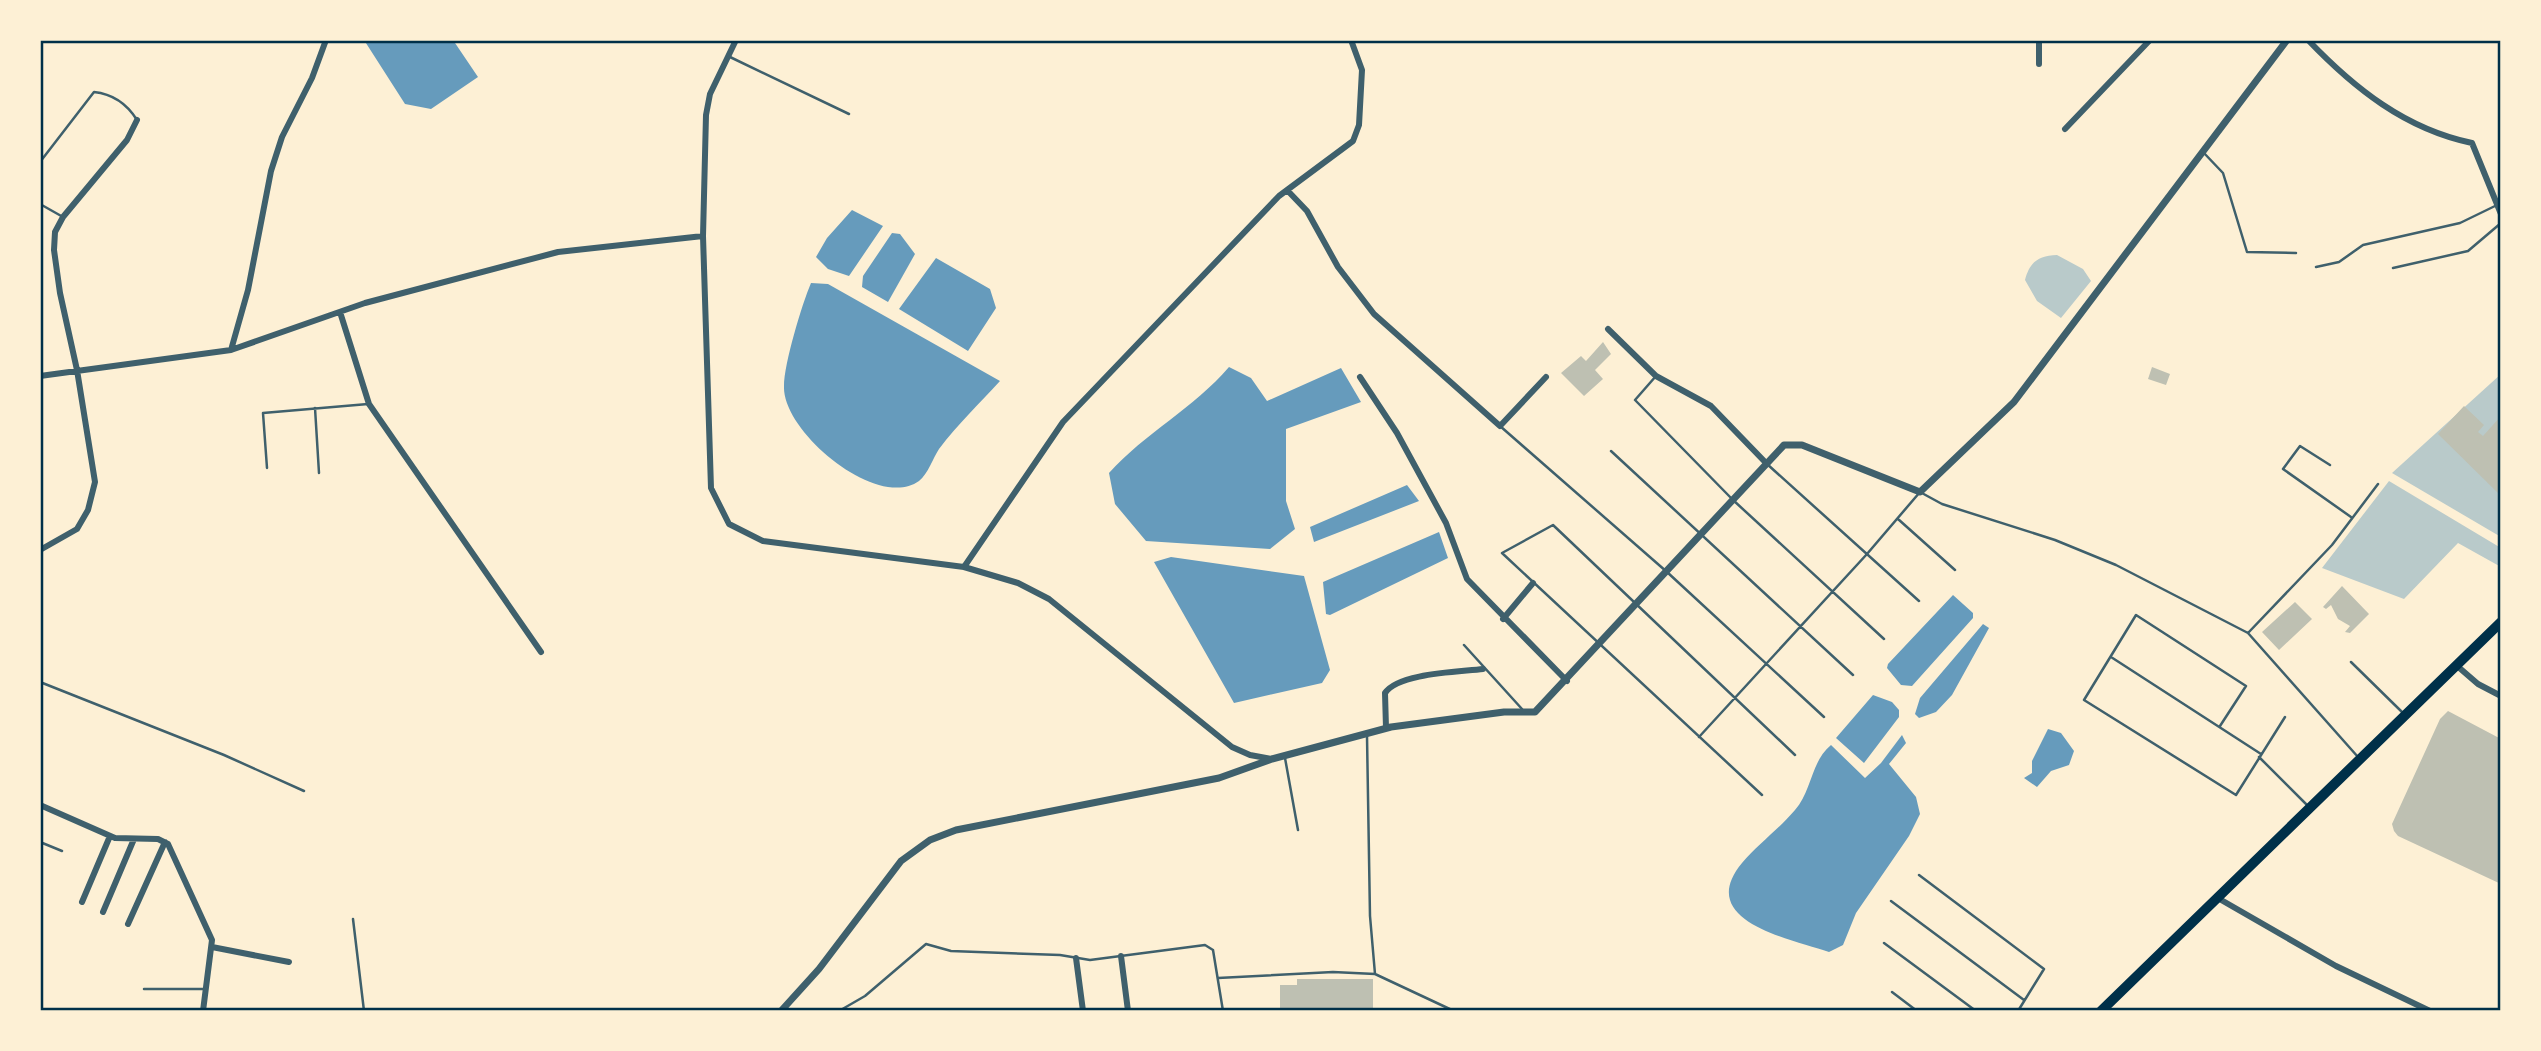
<svg xmlns="http://www.w3.org/2000/svg" width="2541" height="1051" font-family="'DM Sans',sans-serif">
<style>
.green{fill:#b9caca}
.water{fill:#669bbc}
.building{fill:#bec0b2}
.lines{fill:none;stroke-linecap:round;stroke-linejoin:round}
.service{stroke:#3f606c;stroke-width:2.5}
.minor{stroke:#3f606c;stroke-width:6}
.tertiary{stroke:#3f606c;stroke-width:7}
.primary{stroke:#003049;stroke-width:10}
.neatline{fill:none;stroke:#003049;stroke-width:2.5}
</style>
<rect width="100%" height="100%" fill="#fdf0d5"/>
<path class="green" d="M2057 255 2083 269 2091 281 2061 318 2037 301 2025 280C2030 261 2039 256 2057 255Z
M2501 374V537L2392 473Z
M2389 481 2501 548V567L2458 543 2404 599 2322 568Z"/>
<path class="water" d="M364 40H453L478 77 431 109 405 104Z
M852 210 883 226 849 276 828 269 816 257 827 238Z
M892 233 900 234 915 254 888 302 862 287 863 276Z
M936 258 990 289 996 308 968 351 899 309Z
M811 283 828 284 1000 381C980 403 957 425 939 449 933 458 928 474 919 481 878 511 782 432 784 386 784 364 802 304 811 283Z
M1229 367 1251 378 1267 401 1341 368 1361 402 1286 429V501L1295 529 1270 549 1146 541 1115 504 1109 473C1145 433 1194 408 1229 367Z
M1407 485 1419 501 1314 542 1310 527Z
M1439 532 1448 558 1330 615 1326 614 1323 582Z
M1171 557 1304 576 1330 670 1322 683 1234 703 1154 562Z
M1953 595 1973 613V618L1912 686 1901 685 1887 668 1888 664Z
M1983 624 1989 628 1952 695 1936 712 1919 718 1915 714 1920 698Z
M1873 695 1892 702 1899 710V717L1864 763 1836 738Z
M2048 729 2061 733 2074 751 2069 765 2051 771 2037 787 2024 778 2032 773V761Z
M1902 735 1906 743 1889 764 1916 797 1920 814 1909 836 1856 913 1843 945 1829 952C1790 939 1694 921 1742 863 1758 844 1779 829 1795 810 1812 791 1811 761 1831 745L1865 778 1881 763Z"/>
<path class="building" d="M1603 342 1611 354 1595 370 1603 379 1584 396 1561 373 1581 356 1586 361Z
M2152 367 2170 374 2166 385 2148 379Z
M2464 406 2484 425 2478 432 2483 436 2501 416V496L2438 434Z
M2342 586 2369 614 2350 633 2345 632 2350 626 2338 619 2331 605 2326 609 2323 607Z
M2295 602 2312 619 2279 650 2262 632Z
M2448 711 2501 739V884L2398 836 2394 831 2392 824 2440 719Z
M1297 979H1373V1011H1280V985H1297Z"/>
<g class="lines">
<path class="service" d="M730 57 849 114
M2203 152 2223 173 2247 252 2296 253
M40 162 94 92C113 94 127 104 137 120
M40 204 63 217
M2316 267 2339 262 2363 245 2460 223 2495 206
M2393 268 2468 251 2501 223
M1656 376 1635 400 1733 500 1884 639
M315 408 319 473
M1500 426 1667 572 1824 717
M1611 451 1853 675
M1767 464 1919 601
M2330 465 2300 446 2283 469 2351 517
M267 468 263 413 368 404
M1898 519 1955 570
M2248 633 2332 545 2378 484
M1464 645 1522 709
M2111 657 2261 754
M2351 662 2402 712
M40 682 224 755 304 791
M2220 726 2246 686 2136 615 2084 700 2236 795 2285 717
M1367 736 1370 916 1375 974
M1699 737 1867 554 1920 492 1942 504 2055 540 2116 565 2248 633 2358 757
M2259 757 2308 806
M1285 758 1298 830
M1762 795 1502 553 1553 525 1795 755
M40 842 62 851
M1919 875 2044 969 2018 1011
M1891 901 2024 1000
M353 919 364 1011
M1884 943 1976 1011
M1218 978 1333 972 1375 974 1454 1011
M144 989H204
M1892 992 1917 1011
M839 1011 865 996 926 944 951 951 1060 955 1090 960 1205 945 1213 950 1223 1011"/>
<path class="minor" d="M736 40 710 94 706 115 703 236 711 488 729 524 763 541 964 567 1018 583 1049 599 1232 747 1250 755 1272 759
M2308 40C2354 88 2405 129 2472 143L2501 214
M2039 64V40
M2065 129 2150 40
M1287 190 1307 211 1338 267 1374 314 1500 426 1546 377
M340 312 369 404 541 652
M1608 329 1656 376 1711 406 1767 464
M231 350 248 290 271 171 282 137 312 78 326 40
M40 376 231 350 365 303 558 252 703 236
M1360 377 1397 433 1446 523 1467 579 1567 681
M40 550 77 529 88 510 95 482 77 370 60 293 54 250 55 232 63 217 127 140 137 120
M964 567 1063 422 1279 196 1353 141 1359 125 1362 70 1351 40
M1503 619 1533 583
M2456 665 2478 684 2501 696
M1386 728 1385 693C1398 673 1459 672 1483 669
M40 805 115 838 158 839 168 844 212 940 203 1011
M2216 897 2336 966 2430 1011
M82 902 110 836
M103 912 134 839
M128 924 165 842
M212 947 289 962
M1121 956 1128 1011
M1076 958 1083 1011"/>
<path class="tertiary" d="M781 1011 819 969 901 861 930 840 956 830 1219 778 1272 759 1391 727 1504 712H1535L1784 445H1802L1920 492 2014 402 2287 40"/>
<path class="primary" d="M2101 1011 2501 622"/>
</g>
<rect width="2541" height="1051" fill="none" stroke="#fdf0d5" stroke-width="84"/>
<rect x="42" y="42" width="2457" height="967" class="neatline"/>
</svg>
